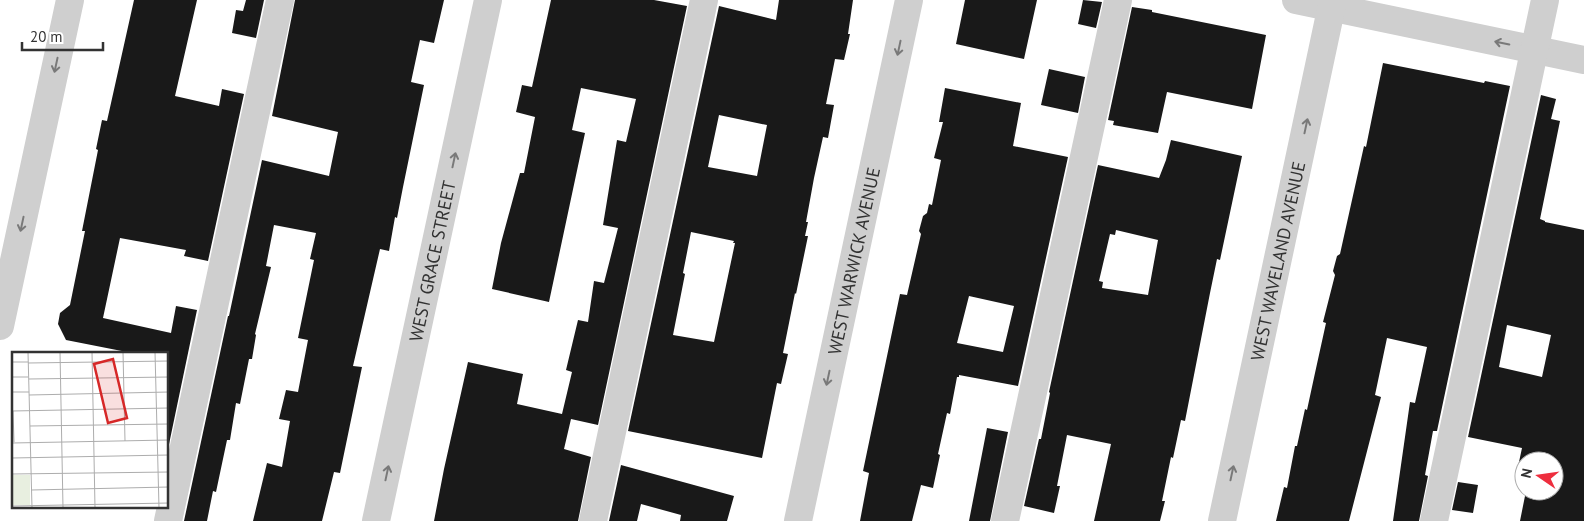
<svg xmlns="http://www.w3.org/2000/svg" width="1584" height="521" font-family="'PT Sans',sans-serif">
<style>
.building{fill:#191919;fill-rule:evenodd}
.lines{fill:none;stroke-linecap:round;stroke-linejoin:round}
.minor{stroke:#cfcfcf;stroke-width:28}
.oneway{stroke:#797979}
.labels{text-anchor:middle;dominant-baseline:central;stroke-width:5;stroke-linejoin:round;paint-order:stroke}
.street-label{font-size:18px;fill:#323232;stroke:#fff}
.inset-road{fill:none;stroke:#adadad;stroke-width:1}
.view{fill:#d62828;fill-opacity:0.15;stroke:#d62828;stroke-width:2.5}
.inset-edge{fill:none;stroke:#323232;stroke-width:2.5}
</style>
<rect width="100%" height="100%" fill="#fff"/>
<path class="building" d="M134 0H197L175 96 219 106 222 89 244 94 208 261 184 256 186 250 120 238 103 318 171 333 176 306 197 310 168 449V354H137L66 340 58 324 60 313 70 305 85 231H82L98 150 96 149 102 120 107 121Z
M246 0H264L256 38 232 33 236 10 243 11Z
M295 0H444L434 43 420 40 411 82 424 85 403 187 397 218 395 217 389 251 380 249 353 366 362 367 340 473 334 472 322 521H253L267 463 282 467 290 421 279 419 286 390 298 392 308 340 298 338 314 260 310 259 316 233 274 225 266 266 271 267 255 334 256 335 252 359H249L240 404 236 403 230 440H227L216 492 213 491 207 521H184L228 316H229L262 160 329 176 338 132 272 116Z
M551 0H654L687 6 598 425 571 419 564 449 591 457 578 521H434L444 469 468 362 523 374 517 404 562 414 572 372 566 370 578 320 588 322 594 281 604 283 618 228 603 225 617 140 626 142 636 99 581 88 572 130 585 133 549 302 492 289 501 243 520 173H524L535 117 516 112 522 85 532 87Z
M779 0H853L848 34H850L844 60 835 59 826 104 834 105 828 138 823 137 814 178 806 222H808L805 236H808L796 294 795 293 783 353 788 354 781 384 777 383 762 458 628 431 719 6 776 20ZM719 115 767 125 757 176 708 167ZM691 232 734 241 733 243H735L714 342 673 335 685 274 683 273Z
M965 0H1037L1024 59 956 44Z
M1083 0 1102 2 1096 28 1078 24Z
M1132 7 1152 10V12L1266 35 1252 109 1167 92 1158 133 1113 125 1114 121 1108 120Z
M1383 63 1484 83 1485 81 1510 86 1437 431H1433L1425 475 1428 476 1419 521H1393L1410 402 1415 403 1427 347 1387 338 1375 395 1381 397 1349 521H1276L1284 487 1287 488 1295 446H1297L1305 409 1307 410 1315 373 1326 323 1323 322 1335 275 1333 271 1337 256 1340 254 1364 146 1366 147Z
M1049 69 1085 77 1078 113 1041 105Z
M945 88 1021 103 1013 146 1068 157 1018 386 959 375V377H957L950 414 947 413 938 454 940 455 933 488 921 485 912 521H860L869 473 863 471 900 294 907 295 921 234 919 231 923 216 927 213 929 204 932 205 941 160 934 158 943 122H939ZM969 296 1014 306 1003 352 957 343Z
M1541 95 1556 99 1551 119 1560 121 1540 219 1545 221V222L1584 230V521H1520L1526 491H1554V461H1524V478L1516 476 1522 448 1468 437ZM1507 325 1551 335 1542 377 1499 367Z
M1171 140 1242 156 1220 260 1217 259 1210 293 1185 421 1181 420 1173 458 1171 457 1162 501H1165L1160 521H1094L1111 444 1067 435 1057 486H1060L1054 513 1024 506 1039 439H1041L1050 393 1049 392 1098 165 1159 178 1166 160ZM1116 230 1158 240 1148 295 1102 288 1103 282 1099 281 1110 234 1115 235Z
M987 428 1008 432 990 521H969Z
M621 465 734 496 727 521H680L681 515 641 504 637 521H609Z
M1458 482 1478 485 1473 513 1452 510Z"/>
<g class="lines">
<g class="minor">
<path d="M1296 0 1584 60"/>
<path d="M0 326 70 0"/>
<path d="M168 521 280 0"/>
<path id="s1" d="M376 521 488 0"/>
<path d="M593 521 704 0"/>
<path id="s2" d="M798 521 909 0"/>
<path d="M1005 521 1118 0"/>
<path id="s3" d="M1222 521 1333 0"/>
<path d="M1434 521 1545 0"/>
</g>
</g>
<defs><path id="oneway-shaft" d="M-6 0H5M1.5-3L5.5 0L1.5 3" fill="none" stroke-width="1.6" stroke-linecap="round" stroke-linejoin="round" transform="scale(1.25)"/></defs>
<g class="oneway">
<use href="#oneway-shaft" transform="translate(1502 43) rotate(-168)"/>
<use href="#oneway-shaft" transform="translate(899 48) rotate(102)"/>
<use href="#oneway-shaft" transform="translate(56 65) rotate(102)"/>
<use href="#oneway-shaft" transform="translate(1306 126) rotate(-78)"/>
<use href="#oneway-shaft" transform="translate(454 160) rotate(-78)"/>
<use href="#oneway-shaft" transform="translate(22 224) rotate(102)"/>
<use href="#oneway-shaft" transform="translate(828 378) rotate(102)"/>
<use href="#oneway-shaft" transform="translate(387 473) rotate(-78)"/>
<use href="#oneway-shaft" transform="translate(1232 473) rotate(-78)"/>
</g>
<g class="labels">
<g class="street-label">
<text stroke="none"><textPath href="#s1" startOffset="266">WEST GRACE STREET</textPath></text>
<text stroke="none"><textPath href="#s2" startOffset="266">WEST WARWICK AVENUE</textPath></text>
<text stroke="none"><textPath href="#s3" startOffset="266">WEST WAVELAND AVENUE</textPath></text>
</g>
</g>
<g transform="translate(12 352)">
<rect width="156" height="156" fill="#fff"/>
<path d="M0 123H18V153H0Z" fill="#e8efe0"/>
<path class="inset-road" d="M16 0 20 156M48 0 51 156M80 0 83 156M111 0 113 89M143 0 147 156M0 10H16M16 11 157 9M0 25H16M17 27 157 25M0 40H17M17 43 157 40M0 59 157 56M1 59 2 90M18 74 157 72M0 91 157 88M0 106 157 103M0 122 157 120M19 138 157 135M0 154 157 151"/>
<path class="view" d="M101 7 115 66 96 71 82 12Z"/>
<rect width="156" height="156" class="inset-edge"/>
</g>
<g transform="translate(1539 476) rotate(283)"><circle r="24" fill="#ffffff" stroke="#adadad"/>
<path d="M0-4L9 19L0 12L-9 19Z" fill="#ee2e3e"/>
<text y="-8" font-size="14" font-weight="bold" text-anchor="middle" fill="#323232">N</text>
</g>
<path d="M22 42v8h81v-8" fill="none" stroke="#323232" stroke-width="2.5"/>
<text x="30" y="42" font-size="15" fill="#323232" stroke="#ffffff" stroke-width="4" paint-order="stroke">20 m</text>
</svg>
